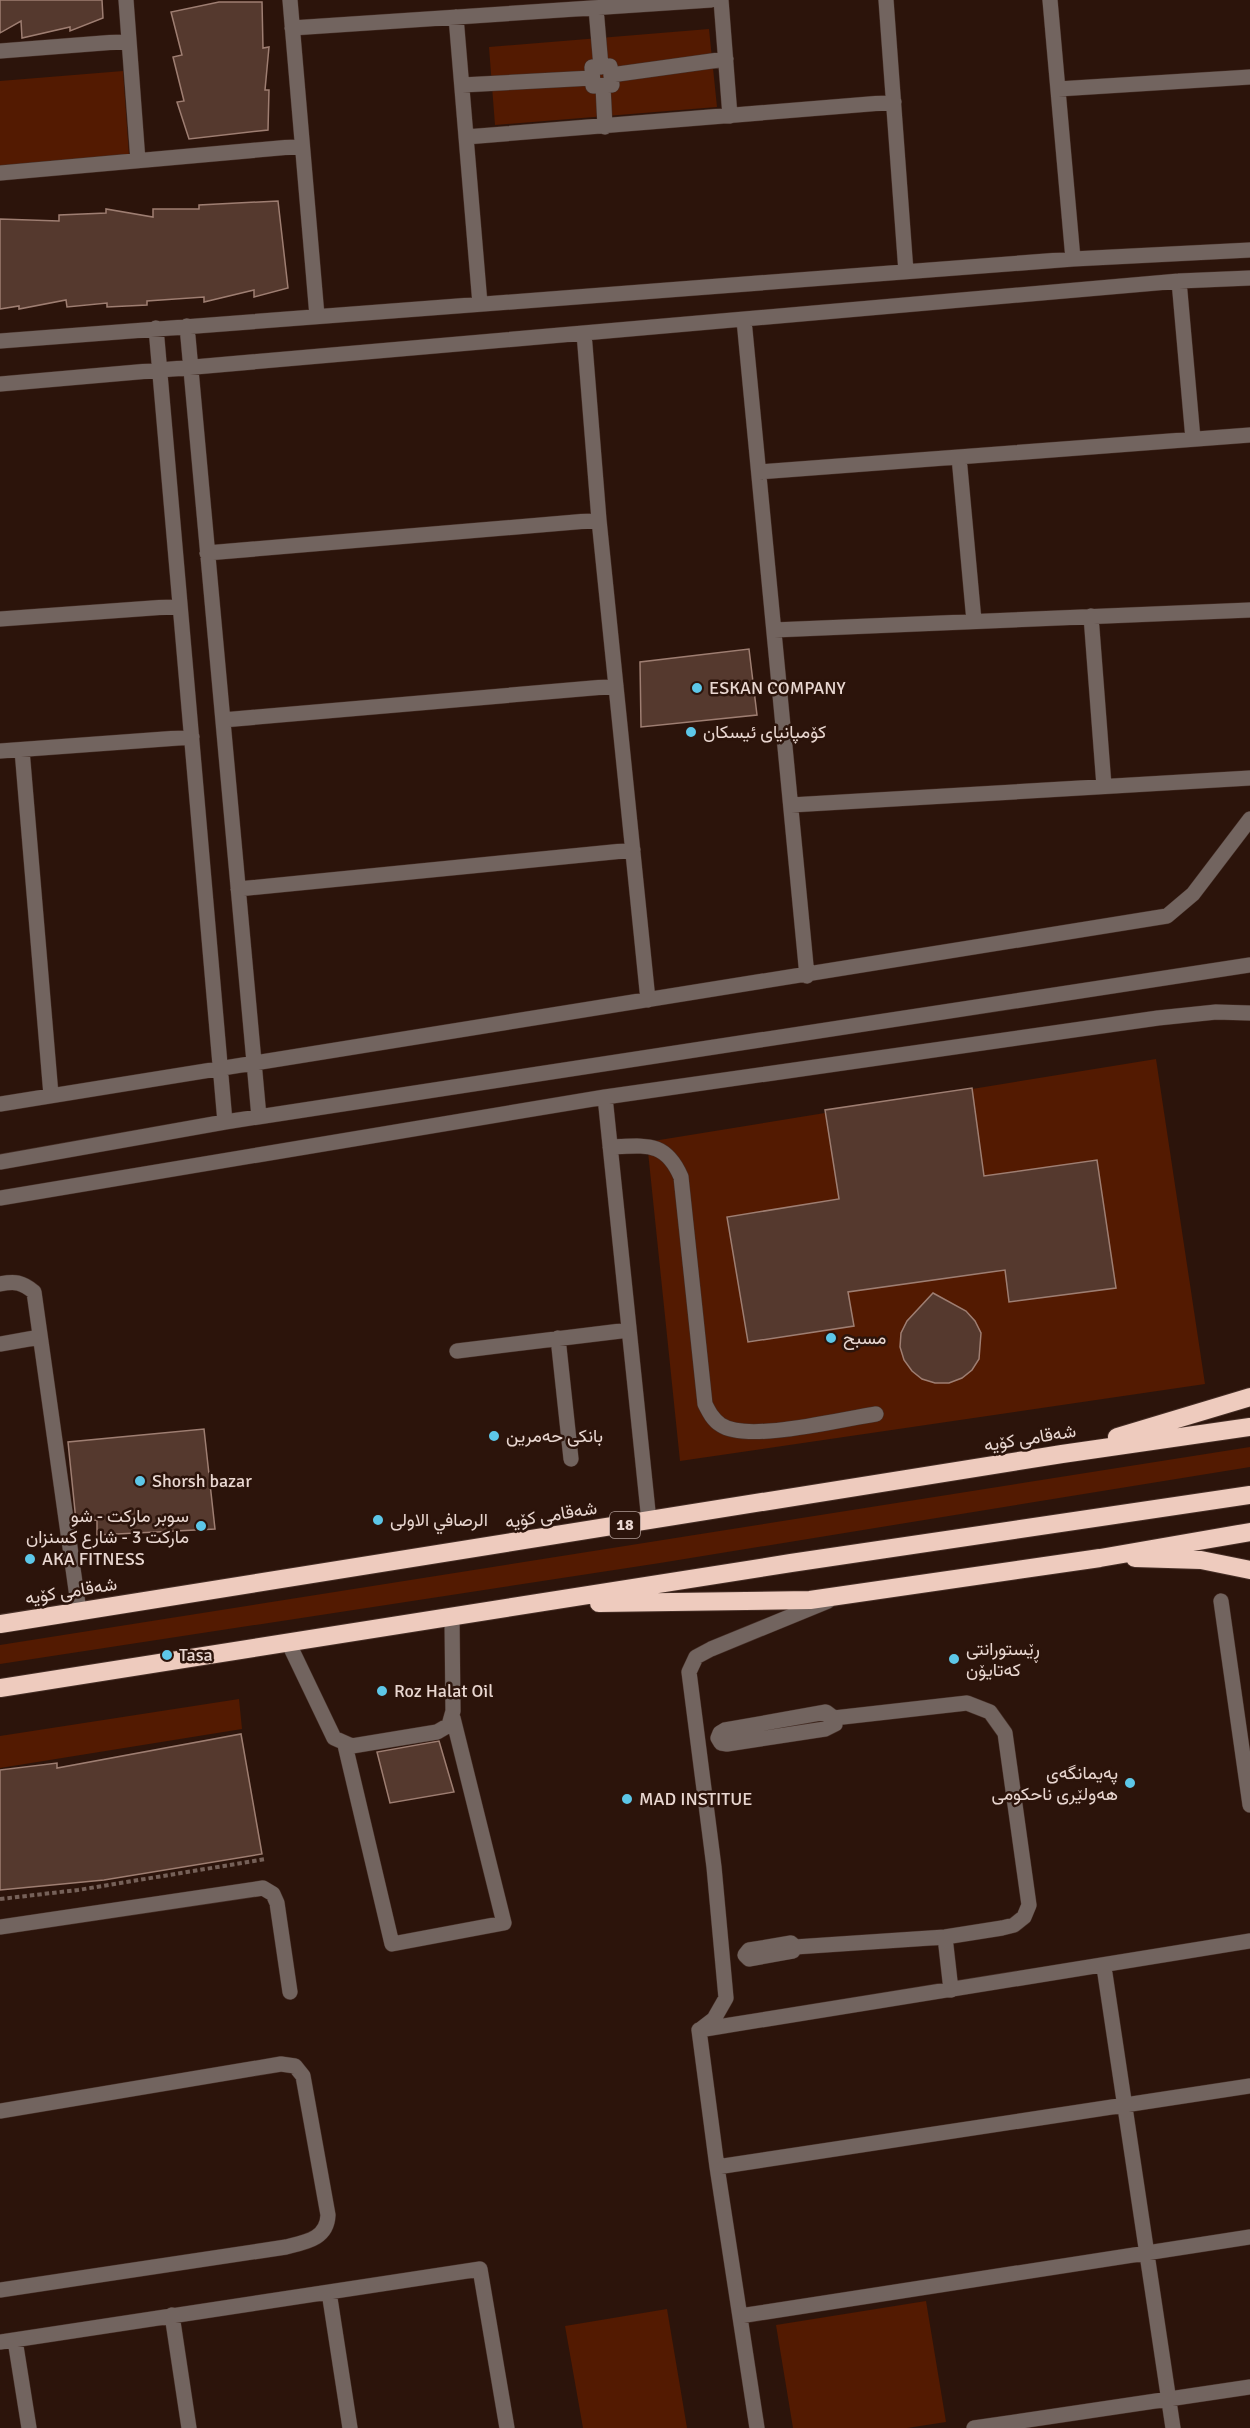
<svg xmlns="http://www.w3.org/2000/svg" width="1250" height="2428" font-family="Signika,Vazirmatn,sans-serif">
<style>
.green{fill:#531a01}
.building{fill:#55392e;stroke:#9e7e72;stroke-width:1.5}
.lines{fill:none;stroke-linecap:round;stroke-linejoin:round}
.minor-casing{stroke:#462f27;stroke-width:16}
.highway-casing{stroke:#462f27;stroke-width:20}
.path{stroke:#756058;stroke-width:4;stroke-dasharray:4.5 3;stroke-linecap:butt}
.minor{stroke:#72645f;stroke-width:15}
.highway{stroke:#eecbbe;stroke-width:18}
.poi-dot{fill:#5dc7e8;stroke:#2c140b;stroke-width:2}
.labels{text-anchor:middle;dominant-baseline:central;stroke-width:5;stroke-linejoin:round;paint-order:stroke}
.shield{fill:#2c140b;stroke:#b09c96;stroke-width:1.5}
.shield-label{font-size:16px;font-weight:bold;fill:#e9d7d1}
.poi-label{font-size:18px;fill:#e9d7d1;stroke:#2c140b;text-anchor:start}
.street-label{font-size:18px;fill:#e9d7d1;stroke:#2c140b}
</style>
<rect width="100%" height="100%" fill="#2c140b"/>
<path class="green" d="M709 29 717 107 495 125 489 47Z
M123 71 129 155 0 166V81Z
M1156 1059 1205 1384 680 1461 647 1142Z
M1250 1447V1467L660 1563 0 1664V1645Z
M239 1699 242 1729 0 1768V1736Z
M926 2301 946 2422 907 2428H793L776 2325Z
M667 2309 687 2428H583L565 2326Z"/>
<path class="building" d="M0 0H102L103 18 70 31V27L22 38 21 21 0 33Z
M219 2H262L263 48 269 47 265 90H269L268 130 189 139 177 102 184 101 173 57 182 55 171 12Z
M278 201 288 288 254 297V290L204 302V297L147 301V305L107 307V303L67 307 66 300 19 309V306L0 309V219L59 221V215L106 213V209L153 217V209H199V205Z
M749 649 757 715 641 727 640 662Z
M972 1088 984 1176 1097 1160 1116 1288 1009 1302 1005 1270 848 1292 854 1326 748 1342 727 1217 839 1199 825 1110Z
M933 1293 966 1311 975 1321 981 1333 979 1359 972 1370 962 1378 949 1383H935L922 1379 912 1371 904 1360 900 1347 901 1333 907 1321Z
M204 1429 215 1529 97 1535V1520L76 1521 68 1442Z
M241 1734 262 1854 104 1880 0 1890V1770L57 1763V1768Z
M439 1741 454 1792 390 1803 377 1752Z"/>
<g class="lines">
<g class="minor-casing">
<path id="minor" d="M126 0 138 161
M290 0 317 316
M721 0 730 116
M886 0 906 272
M1050 0 1073 259
M596 8 601 67
M456 17 480 304
M292 28 711 0
M0 51 129 41
M610 66 612 85 593 86 592 67Z
M611 75 726 59
M462 85 592 78
M603 86 605 127
M1058 89 1250 77
M466 137 894 102
M0 173 302 146
M1179 281 1193 439
M744 320 807 976
M187 326 259 1117
M156 328 225 1122
M584 333 599 520 648 1000
M0 341 1073 259 1250 250
M0 384 1179 281 1250 278
M959 457 974 621
M759 472 1250 435
M207 553 599 520
M1091 616 1104 786
M0 619 180 606
M774 630 1250 610
M223 720 616 686
M22 750 51 1095
M0 751 192 737
M791 805 1250 778
M238 889 633 850
M605 1097 649 1521
M0 1104 1167 916 1193 894 1250 819
M610 1147C645 1146 665 1140 681 1177L705 1404C709 1412 713 1420 721 1425 748 1443 842 1419 876 1414
M0 1162 225 1122 1250 965
M0 1198 605 1097 1158 1018 1216 1012 1250 1013
M0 1284C15 1281 22 1282 34 1292L79 1611
M558 1338 571 1459
M0 1344 40 1337
M457 1351 629 1330
M1221 1601 1250 1805
M289 1644 334 1738 352 1746 437 1732 449 1725 453 1711 452 1618
M826 1712 834 1718 835 1724 825 1729 727 1744 721 1743 718 1738 720 1733 725 1730Z
M345 1745 392 1944 504 1923 453 1718
M0 1927 263 1888 273 1894 277 1903 290 1992
M945 1937 951 1990
M791 1943 795 1947 793 1951 749 1959 745 1955 749 1950Z
M795 1947 945 1937 1002 1928 1014 1925 1024 1917 1029 1905 1005 1733 990 1712 967 1703 834 1718
M1104 1967 1173 2428
M701 2029 714 2019 726 1998 714 1867 689 1672 696 1657 711 1649 828 1601
M699 2030 1250 1941
M699 2030 717 2167 757 2428
M0 2111 281 2064 295 2066 303 2076 328 2215C327 2239 306 2242 286 2247L0 2290
M717 2167 1250 2086
M329 2292 350 2428
M172 2315 189 2428
M740 2316 1250 2237
M15 2340 29 2428
M0 2342 480 2269 507 2428
M974 2428 1250 2387"/>
</g>
<g class="highway-casing">
<path id="highway" d="M1117 1437 1250 1397
M1135 1558 1201 1560 1250 1570
M599 1603 810 1600 1100 1558 1250 1532
M0 1624 1062 1454 1250 1427
M0 1688 791 1563 1250 1495"/>
</g>
<path class="path" d="M0 1899 78 1890 266 1859"/>
<use href="#minor" class="minor"/>
<use href="#highway" class="highway"/>
</g>
<g class="poi-dot">
<circle cx="697" cy="688" r="6"/>
<circle cx="691" cy="732" r="6"/>
<circle cx="831" cy="1338" r="6"/>
<circle cx="494" cy="1436" r="6"/>
<circle cx="140" cy="1481" r="6"/>
<circle cx="378" cy="1520" r="6"/>
<circle cx="201" cy="1526" r="6"/>
<circle cx="30" cy="1559" r="6"/>
<circle cx="167" cy="1655" r="6"/>
<circle cx="954" cy="1659" r="6"/>
<circle cx="382" cy="1691" r="6"/>
<circle cx="1130" cy="1783" r="6"/>
<circle cx="627" cy="1799" r="6"/>
</g>
<g class="labels">
<rect class="shield" x="610" y="1512" width="30" height="26" rx="4.5"/>
<g class="shield-label">
<text x="625" y="1525">18</text>
</g>
<g class="poi-label">
<text x="709" y="688">ESKAN COMPANY</text>
<text x="703" y="732">کۆمپانیای ئیسکان</text>
<text x="843" y="1338">مسبح</text>
<text x="506" y="1436">بانكی حه‌مرین</text>
<text x="152" y="1481">Shorsh bazar</text>
<text x="189" y="1516" text-anchor="end">سوبر ماركت - شو<tspan x="189" dy="21">ماركت 3 - شارع كسنزان</tspan></text>
<text x="390" y="1520">الرصافي الاولى</text>
<text x="42" y="1559">AKA FITNESS</text>
<text x="966" y="1649">ڕێستورانتی<tspan x="966" dy="21">کەتایۆن</tspan></text>
<text x="179" y="1655">Tasa</text>
<text x="394" y="1691">Roz Halat Oil</text>
<text x="1118" y="1773" text-anchor="end">پەیمانگەی<tspan x="1118" dy="21">هەولێری ناحکومی</tspan></text>
<text x="639" y="1799">MAD INSTITUE</text>
</g>
<g class="street-label">
<text transform="translate(1030 1438) rotate(-9)">شەقامی کۆیە</text>
<text transform="translate(551 1515) rotate(-9)">شەقامی کۆیە</text>
<text transform="translate(71 1591) rotate(-9)">شەقامی کۆیە</text>
</g>
</g>
</svg>
